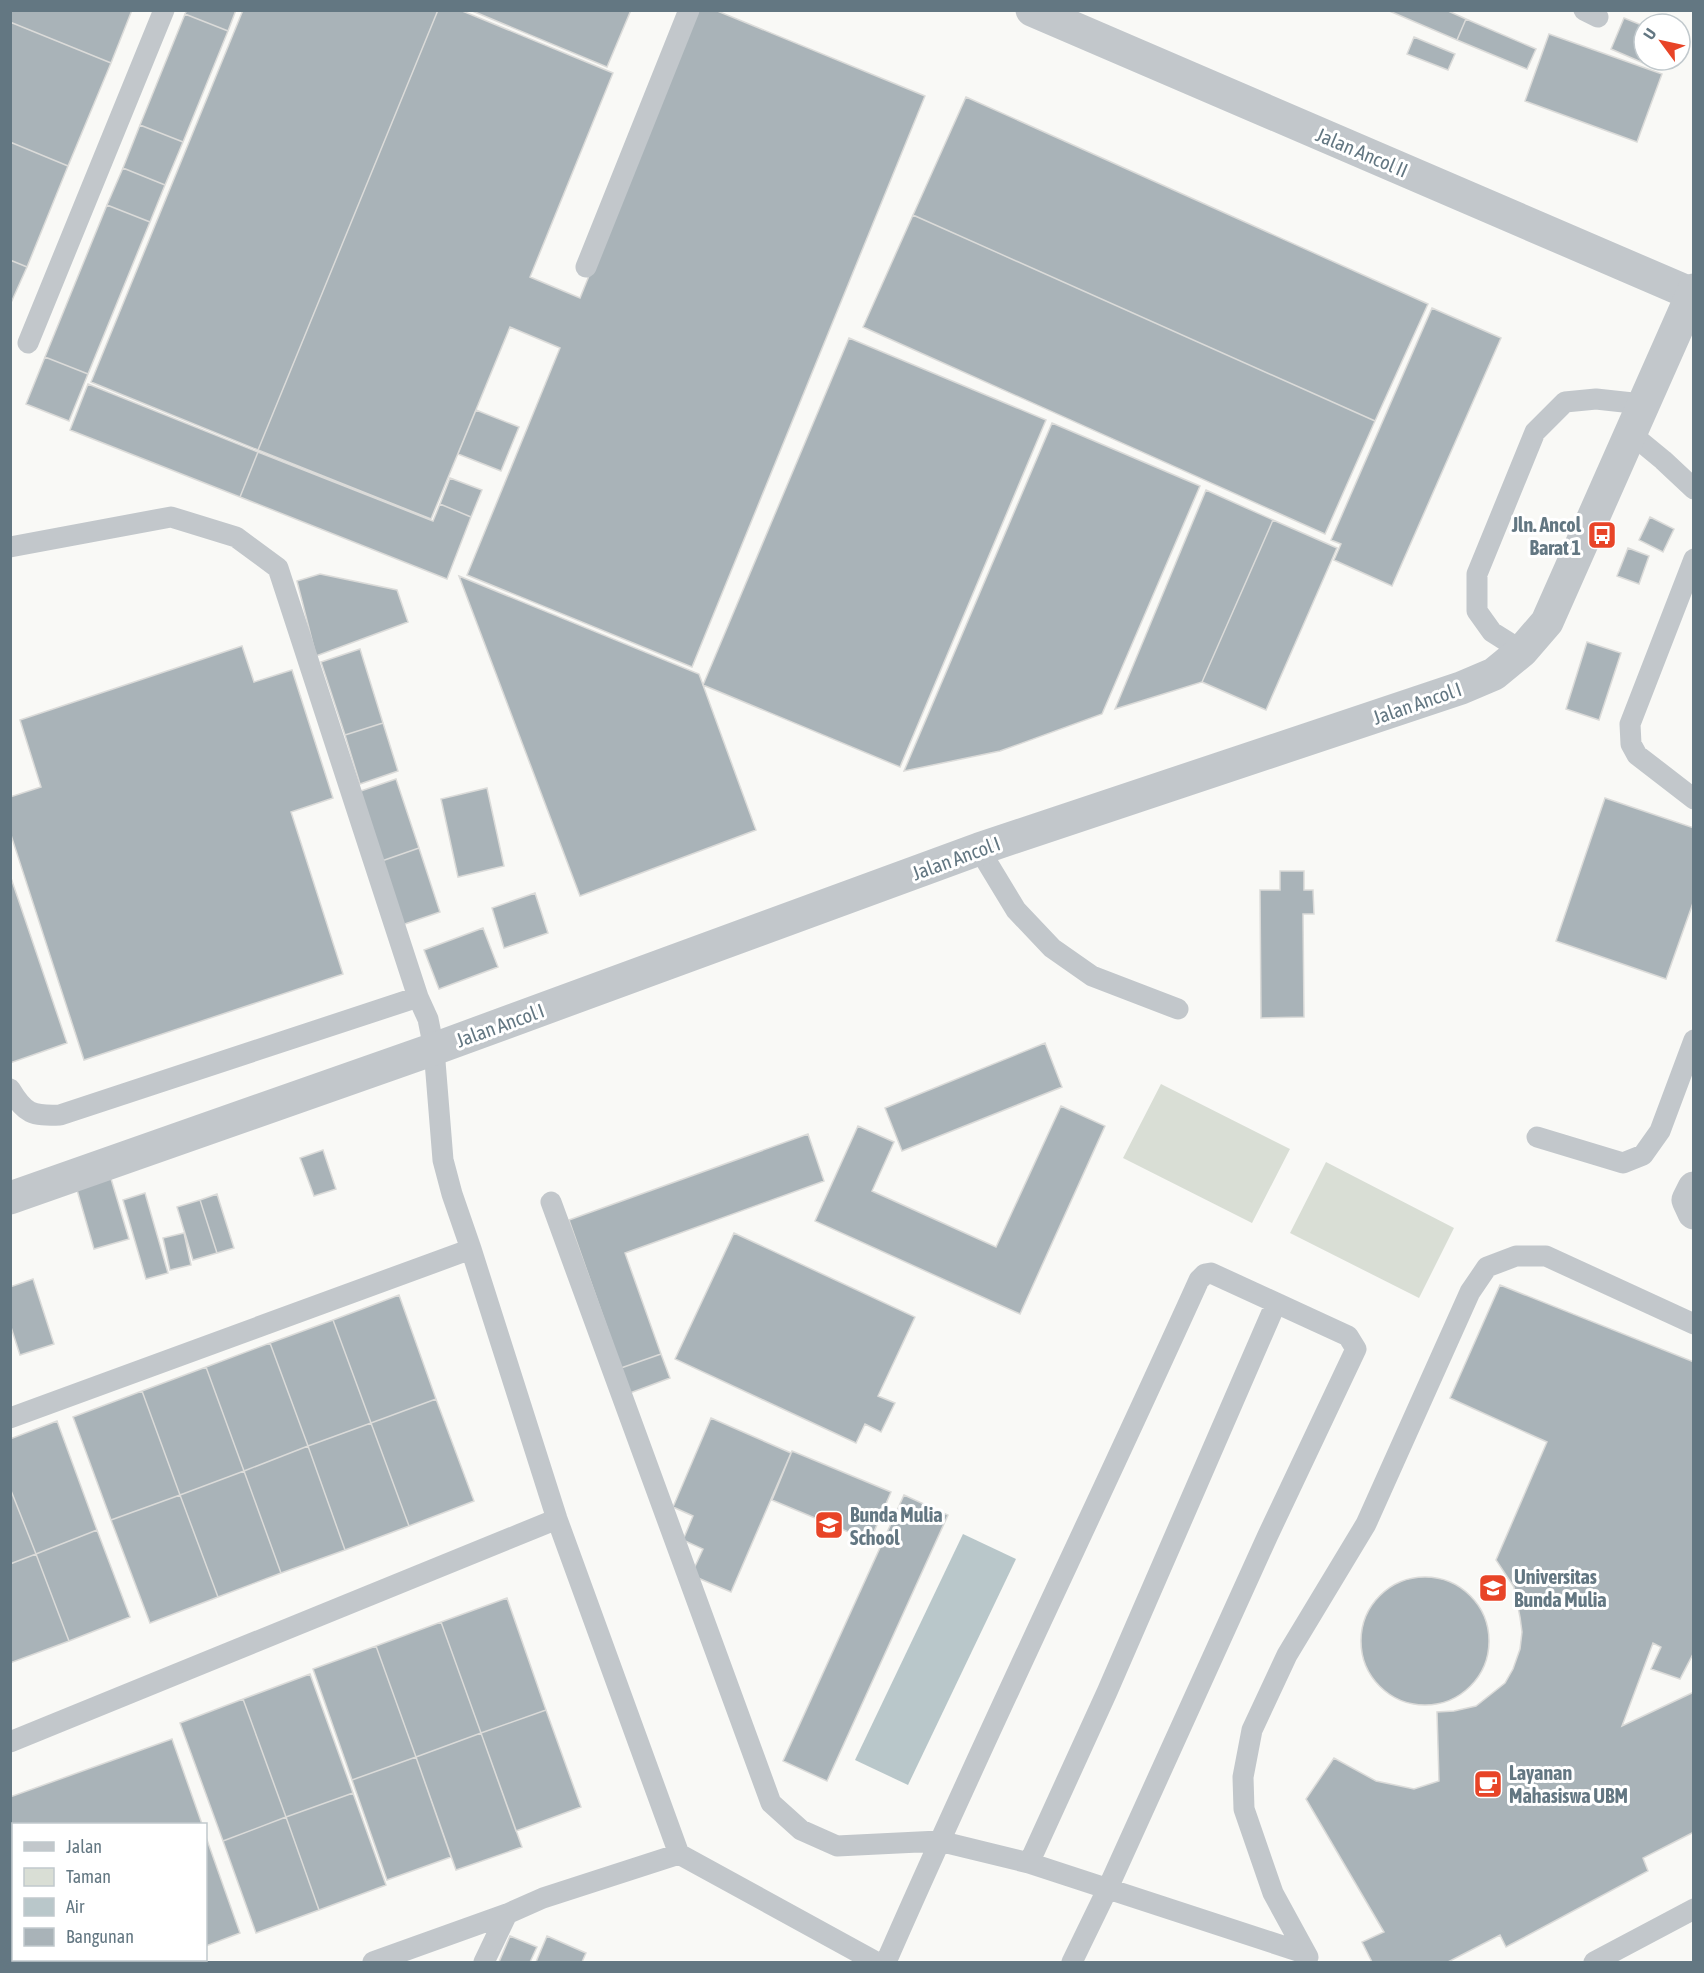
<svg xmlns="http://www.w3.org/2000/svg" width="1704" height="1973" font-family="'Asap Condensed',sans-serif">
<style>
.green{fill:#d9ded5}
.water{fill:#b9c7ca}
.building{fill:#a9b3b8;stroke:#dbdbd9;stroke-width:1.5}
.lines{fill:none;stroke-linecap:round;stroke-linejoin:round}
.service{stroke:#c2c7cb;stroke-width:21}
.minor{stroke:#c2c7cb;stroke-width:33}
.tertiary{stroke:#c2c7cb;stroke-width:33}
.labels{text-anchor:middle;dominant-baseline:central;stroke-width:6;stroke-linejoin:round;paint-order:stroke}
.street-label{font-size:20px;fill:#637782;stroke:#fff}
.poi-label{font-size:20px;font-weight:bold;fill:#637782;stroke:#fff;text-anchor:start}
</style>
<rect width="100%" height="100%" fill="#f9f9f6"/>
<path class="green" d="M1161 1084 1290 1149 1252 1223 1123 1158Z
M1326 1162 1454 1228 1419 1298 1290 1233Z"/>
<path class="water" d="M963 1534 1016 1559 908 1785 855 1760Z"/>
<path class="building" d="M10 10H132L111 63 10 22Z
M187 10H236L228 31 185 14Z
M243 10H438L258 450 91 382Z
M438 10H460L613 73 530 277 580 298 697 10H715L925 96 692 667 467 575 560 348 510 327 431 519 258 450Z
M470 10H631L607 67Z
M1387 10H1446L1466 19 1457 40Z
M185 14 228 31 183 142 140 125Z
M1624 18 1644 26V60H1659L1655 68 1611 49Z
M1466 19 1536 49 1527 69 1457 40Z
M10 22 111 63 68 166 10 142Z
M1549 34 1662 74 1637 142 1525 101Z
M1414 37 1455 54 1448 70 1407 54Z
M966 97 1428 304 1375 421 913 215Z
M140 125 183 142 165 185 123 168Z
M10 142 68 166 27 267 10 260Z
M123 168 165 185 150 222 107 205Z
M107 205 150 222 88 374 45 357Z
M913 215 1375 421 1325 534 863 327Z
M10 260 27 267 10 305Z
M1432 308 1501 338 1392 586 1334 560 1341 544 1331 540Z
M849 338 1046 420 900 767 703 685Z
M45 357 88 374 69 421 26 404Z
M88 384 258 452 240 497 70 430Z
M476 410 519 427 501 471 458 454Z
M1052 423 1200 486 1102 714 1000 751 904 771Z
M258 452 433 521 440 504 471 517 447 579 240 497Z
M450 478 482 490 471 517 440 504Z
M1206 490 1273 520 1202 682 1115 709Z
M1650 517 1674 529 1663 552 1639 540Z
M1273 520 1337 548 1266 710 1202 682Z
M1628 548 1649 556 1639 584 1617 576Z
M320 574 397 590 408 622 316 656 297 581Z
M459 576 699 674 756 830 580 896Z
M1587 642 1621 653 1599 720 1566 709Z
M242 646 254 682 292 670 333 798 291 812 343 974 84 1060 10 832V797L41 787 20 720Z
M360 649 383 723 345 735 321 662Z
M383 723 398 771 360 784 345 735Z
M396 779 419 848 376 863 352 794Z
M487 788 504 866 458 877 441 799Z
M1605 798 1694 828V900L1666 979 1556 941Z
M419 848 440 912 396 927 376 863Z
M1280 871H1304V890H1313L1314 914H1303L1304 1017 1261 1018 1260 890H1280Z
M10 875 67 1043 10 1063Z
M535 893 548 933 504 948 492 908Z
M483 928 498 967 439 989 424 950Z
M1045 1043 1062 1087 902 1151 885 1108Z
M1061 1106 1105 1126 1020 1314 815 1221 858 1126 894 1142 872 1191 996 1247Z
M808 1134 824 1181 625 1253 661 1354 621 1368 569 1220Z
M323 1150 336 1189 314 1196 300 1158Z
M109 1172 129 1239 94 1249 75 1183Z
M145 1193 168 1273 146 1279 123 1200Z
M217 1194 234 1248 217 1253 200 1200Z
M200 1200 217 1253 193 1260 177 1207Z
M184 1233 191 1265 170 1270 163 1238Z
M734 1233 915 1317 878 1396 895 1403 881 1432 865 1424 856 1443 675 1359Z
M33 1279 54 1344 20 1355 10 1324V1287Z
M1500 1285 1694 1362V1652L1680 1679 1651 1669 1661 1647 1653 1643 1622 1726 1694 1692V1832L1643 1858 1648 1871 1506 1947 1500 1935 1448 1962H1372L1362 1942 1384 1932 1306 1799 1334 1758 1376 1781 1414 1789 1439 1781 1437 1712 1454 1711 1476 1706 1505 1683 1513 1669 1520 1649 1522 1632 1520 1617 1514 1587 1496 1560 1547 1442 1450 1398Z
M399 1295 436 1399 371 1423 333 1320Z
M333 1320 371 1423 308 1446 270 1343Z
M270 1343 308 1446 244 1471 206 1367Z
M661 1354 670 1378 630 1393 621 1368Z
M206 1367 244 1471 180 1495 142 1391Z
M142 1391 180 1495 111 1520 73 1417Z
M436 1399 474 1501 409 1526 371 1423Z
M711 1418 791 1453 731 1592 691 1575 703 1549 683 1540 693 1516 673 1507Z
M57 1421 97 1530 36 1554 10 1488V1439Z
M371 1423 409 1526 345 1550 308 1446Z
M308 1446 345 1550 281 1573 244 1471Z
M792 1451 891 1492 870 1541 772 1500Z
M244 1471 281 1573 218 1597 180 1495Z
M10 1488 36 1554 10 1564Z
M180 1495 218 1597 150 1623 111 1520Z
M904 1495 948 1515 827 1781 783 1761Z
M97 1530 130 1617 69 1641 36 1554Z
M36 1554 69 1641 10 1663V1564Z
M1361 1641a64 64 0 1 1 128 0a64 64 0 1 1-128 0Z
M507 1598 546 1710 481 1733 441 1622Z
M441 1622 481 1733 416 1757 376 1646Z
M376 1646 416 1757 352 1780 313 1669Z
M310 1674 353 1793 286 1817 243 1699Z
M243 1699 286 1817 223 1841 180 1723Z
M546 1710 581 1807 516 1831 481 1733Z
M481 1733 522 1847 456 1870 416 1757Z
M172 1739 202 1824H14V1906L10 1907V1797Z
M416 1757 451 1857 387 1880 352 1780Z
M353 1793 386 1885 319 1910 286 1817Z
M286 1817 319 1910 256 1933 223 1841Z
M206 1837 240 1933 206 1946Z
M14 1906V1923L10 1915V1907Z
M510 1936 537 1947 530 1962H499Z
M547 1936 586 1953 582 1962H536Z
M26 1960H167L159 1962H27Z"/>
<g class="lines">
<path class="service" d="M1584 10 1598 17
M586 267 689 10
M28 343 164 10
M1629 432 1663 460 1694 489
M10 547 171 517 236 537 278 568 418 997 428 1019 434 1049 443 1160 452 1194 471 1249 557 1519 679 1854 876 1962
M1694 559 1630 724 1631 744 1637 755 1694 799
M1522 651 1492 632 1477 611V574L1535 432 1565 402 1596 399 1642 404
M979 849 1016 910 1052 948 1092 976 1178 1009
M10 1089C25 1114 32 1116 60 1115L418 997
M1537 1137 1623 1163 1643 1155 1660 1131 1694 1040
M551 1202 771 1803 801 1830 837 1846 939 1841 1029 1863 1304 1953
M10 1418 471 1249
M10 1742 557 1519
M1029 1863 1107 1692 1276 1303
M1308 1957 1273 1893 1244 1809 1243 1777 1252 1730 1287 1655 1366 1524 1470 1292 1487 1267 1516 1256H1546L1694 1324
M373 1962 507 1914 543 1898 679 1854
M484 1962 507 1914
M886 1962C986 1733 1096 1508 1199 1280L1205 1274 1211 1273 1348 1336 1356 1349 1268 1535 1107 1890 1072 1962
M1594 1962 1694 1909"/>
<path class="minor" d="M1032 10 1692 294
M1694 1188 1688 1200 1694 1213"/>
<path class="tertiary" d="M10 1198 434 1049 979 849 1461 688 1494 674 1522 651 1547 622 1694 290"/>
</g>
<defs>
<g id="bus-square" transform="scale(1.5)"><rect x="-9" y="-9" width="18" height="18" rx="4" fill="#e84427" stroke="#fff"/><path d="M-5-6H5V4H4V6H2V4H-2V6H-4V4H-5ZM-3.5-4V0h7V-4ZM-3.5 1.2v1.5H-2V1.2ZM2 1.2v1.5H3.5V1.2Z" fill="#fff"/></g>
<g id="school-square" transform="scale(1.5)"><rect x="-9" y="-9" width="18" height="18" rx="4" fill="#e84427" stroke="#fff"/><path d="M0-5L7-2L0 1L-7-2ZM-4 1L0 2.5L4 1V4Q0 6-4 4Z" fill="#fff"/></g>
<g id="university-square" transform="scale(1.5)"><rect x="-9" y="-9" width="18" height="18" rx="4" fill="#e84427" stroke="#fff"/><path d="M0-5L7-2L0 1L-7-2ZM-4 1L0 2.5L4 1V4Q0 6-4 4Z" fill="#fff"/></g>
<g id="cafe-square" transform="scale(1.5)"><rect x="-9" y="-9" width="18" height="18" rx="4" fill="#e84427" stroke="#fff"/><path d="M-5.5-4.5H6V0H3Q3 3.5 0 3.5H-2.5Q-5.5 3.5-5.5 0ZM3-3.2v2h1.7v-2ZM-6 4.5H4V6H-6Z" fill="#fff"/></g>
</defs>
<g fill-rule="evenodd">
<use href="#bus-square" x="1602" y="535"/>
<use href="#school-square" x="829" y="1525"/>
<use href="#university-square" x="1493" y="1588"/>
<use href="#cafe-square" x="1488" y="1784"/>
</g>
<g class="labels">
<g class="street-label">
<text transform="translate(1362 152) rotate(23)">Jalan Ancol II</text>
<text transform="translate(1417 703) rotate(-19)">Jalan Ancol I</text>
<text transform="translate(956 858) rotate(-20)">Jalan Ancol I</text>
<text transform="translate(500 1025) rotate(-20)">Jalan Ancol I</text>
</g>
<g class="poi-label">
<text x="1581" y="524" text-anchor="end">Jln. Ancol<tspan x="1581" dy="23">Barat 1</tspan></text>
<text x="850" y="1514">Bunda Mulia<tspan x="850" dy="23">School</tspan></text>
<text x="1514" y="1576">Universitas<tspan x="1514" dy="23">Bunda Mulia</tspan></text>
<text x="1509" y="1772">Layanan<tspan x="1509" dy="23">Mahasiswa UBM</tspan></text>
</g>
</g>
<rect width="1704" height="1973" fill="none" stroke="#637782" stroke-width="24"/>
<rect x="12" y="1823" width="195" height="138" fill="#ffffff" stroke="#c1c9cd" stroke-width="1.5"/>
<rect x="24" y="1842" width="30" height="9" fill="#c2c7cb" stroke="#c1c9cd" stroke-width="1.5"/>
<text x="66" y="1853" font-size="18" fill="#637782">Jalan</text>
<rect x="24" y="1868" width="30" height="18" fill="#d9ded5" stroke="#c1c9cd" stroke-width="1.5"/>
<text x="66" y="1883" font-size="18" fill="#637782">Taman</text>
<rect x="24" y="1898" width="30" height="18" fill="#b9c7ca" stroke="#c1c9cd" stroke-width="1.5"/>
<text x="66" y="1913" font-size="18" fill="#637782">Air</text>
<rect x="24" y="1928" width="30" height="18" fill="#a9b3b8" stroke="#c1c9cd" stroke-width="1.5"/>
<text x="66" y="1943" font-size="18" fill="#637782">Bangunan</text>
<g transform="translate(1662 42) rotate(303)"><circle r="28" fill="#ffffff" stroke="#c1c9cd" stroke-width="1.5"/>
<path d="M0-4.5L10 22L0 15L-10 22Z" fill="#e84427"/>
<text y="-9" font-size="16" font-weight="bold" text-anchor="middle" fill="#637782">U</text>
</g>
</svg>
